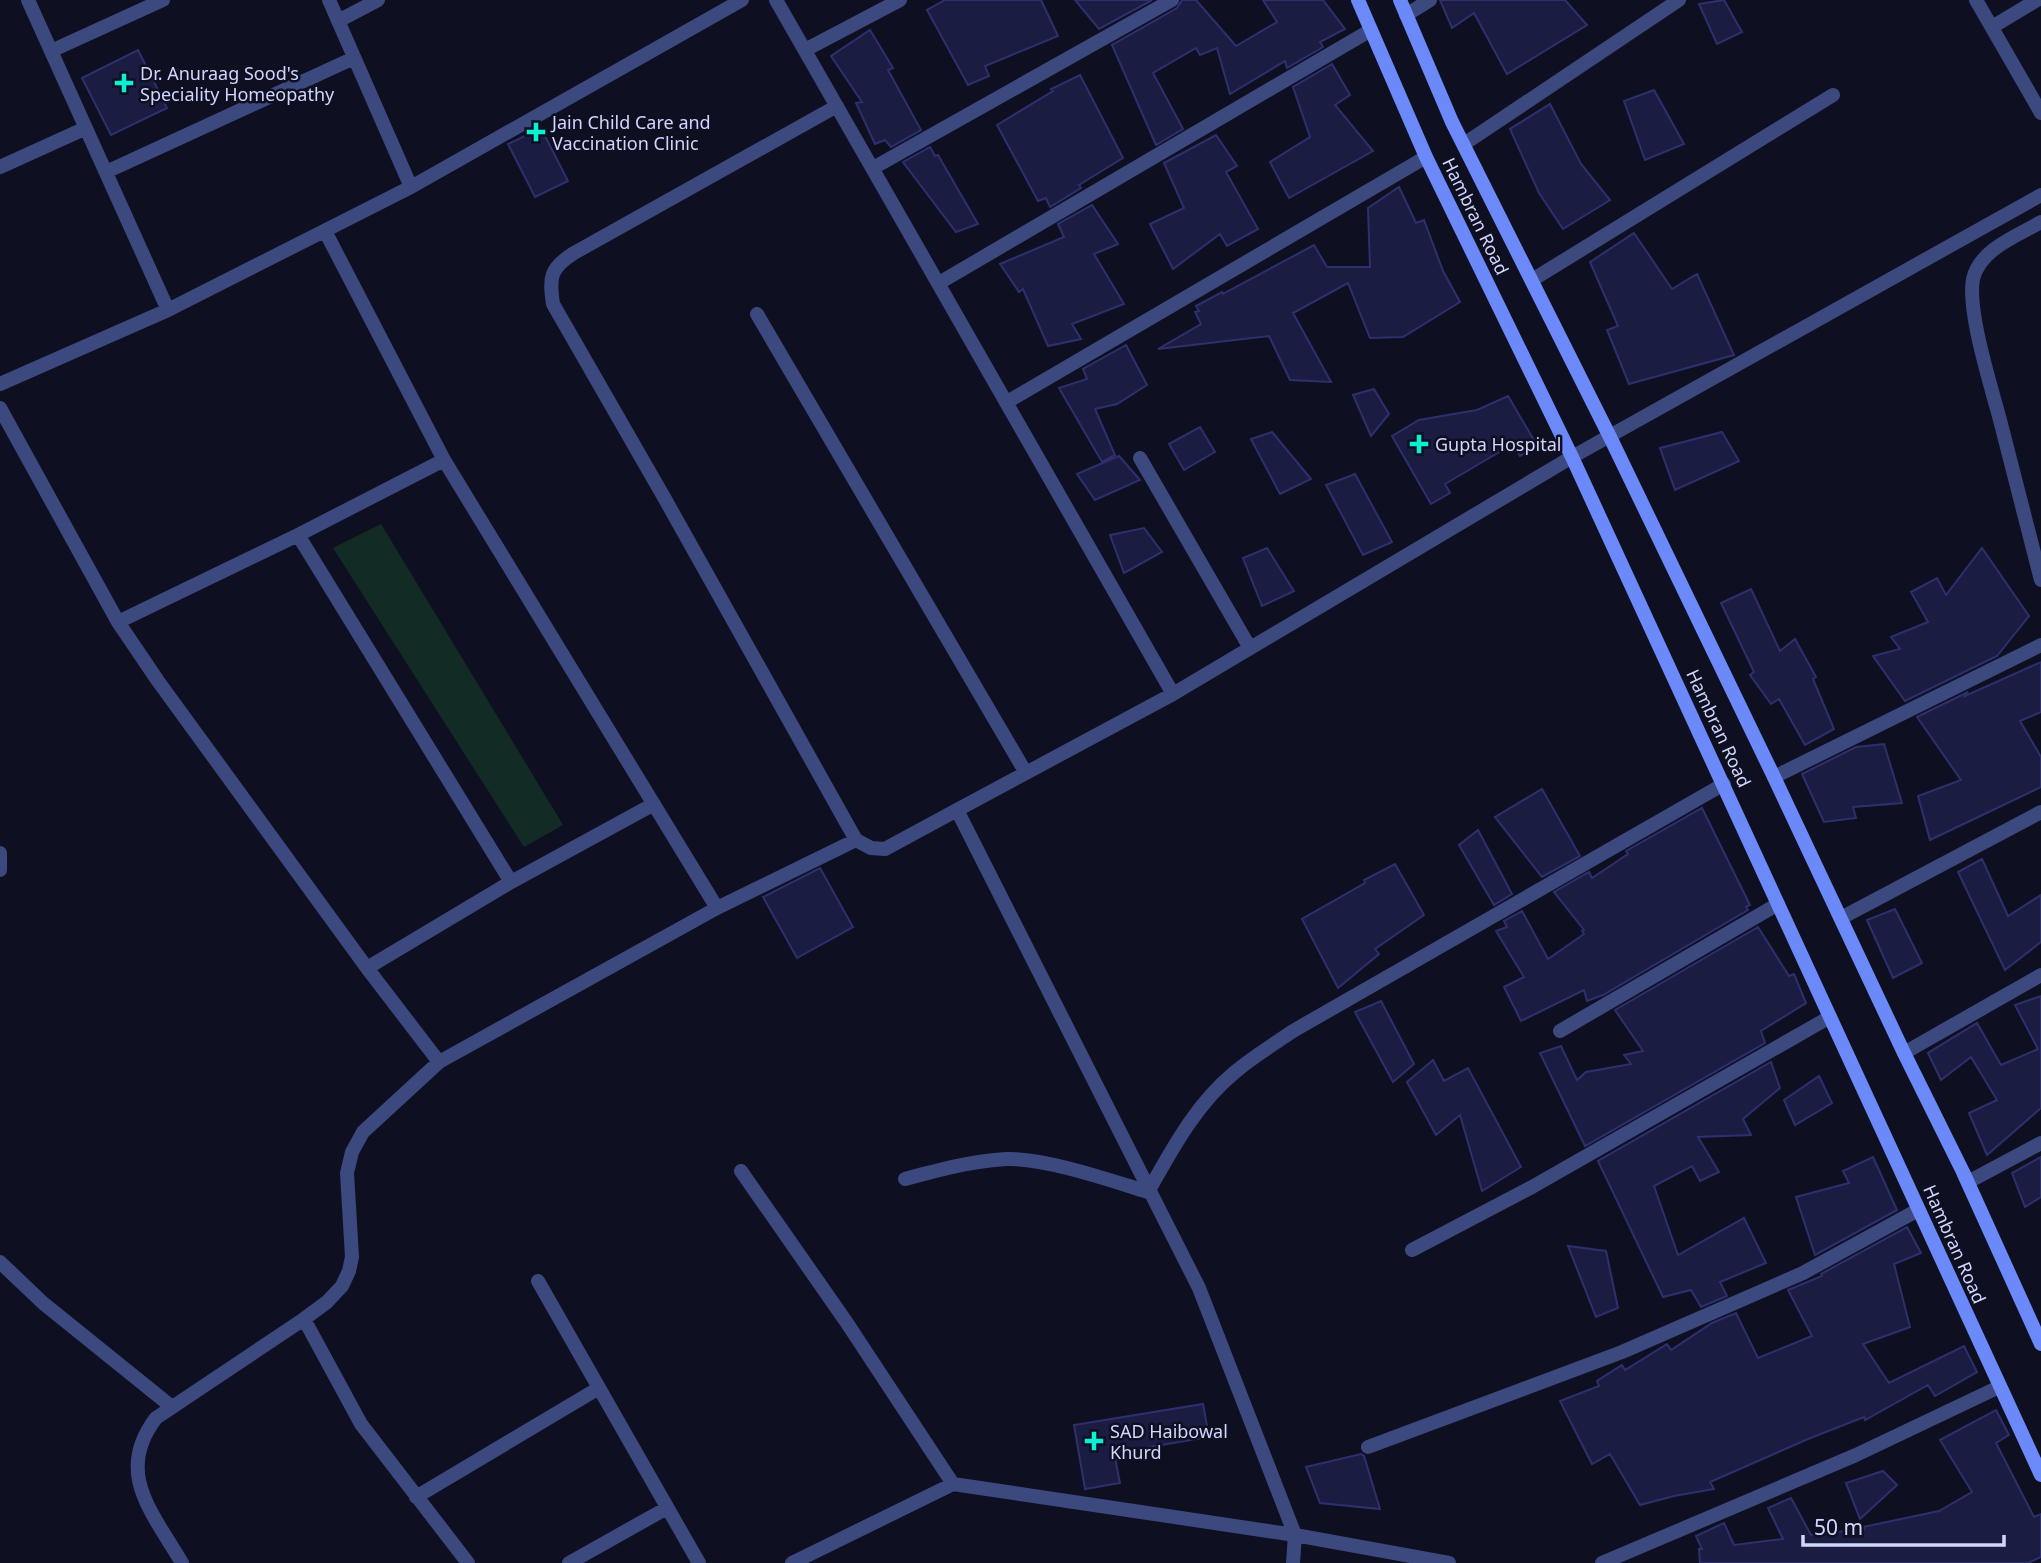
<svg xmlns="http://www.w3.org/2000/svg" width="2041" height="1563" font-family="'Noto Sans',sans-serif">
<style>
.green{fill:#122b24}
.building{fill:#1b1c42;stroke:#2e306d;stroke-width:2}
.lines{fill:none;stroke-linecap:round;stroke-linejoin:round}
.minor{stroke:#3b497f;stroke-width:14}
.tertiary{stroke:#3b497f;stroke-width:14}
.secondary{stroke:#6c89f9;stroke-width:14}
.poi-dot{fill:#0af0d2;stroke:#0e1022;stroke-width:2.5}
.labels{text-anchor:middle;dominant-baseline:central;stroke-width:5;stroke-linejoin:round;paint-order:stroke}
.poi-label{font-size:18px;fill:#d1d6fd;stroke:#0e1022;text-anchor:start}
.street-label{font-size:18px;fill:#d1d6fd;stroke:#0e1022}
</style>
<rect width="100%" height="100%" fill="#0e1022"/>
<path class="green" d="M381 524 563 825 524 847 333 548Z"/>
<path class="building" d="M945 0H1041L1058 36 985 66 989 76 968 85 927 10Z
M1075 0H1152L1099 29Z
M1182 0H1196L1236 46 1277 22 1263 0H1323L1345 29 1320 42 1323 47 1287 68 1285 61 1230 94 1217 48 1200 55 1196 48 1153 73 1183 129 1156 145 1112 45 1177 8Z
M1440 0H1565L1587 25 1507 74 1474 13 1452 28Z
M1724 0 1742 32 1717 44 1699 4Z
M870 30 893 68 888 70 921 130 891 147 885 140 875 144 856 103 862 102 831 56Z
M138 50 167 108 111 135 82 78Z
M1332 64 1350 95 1335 105 1373 151 1289 198 1270 162 1310 137 1293 87Z
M1080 75 1123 158 1079 185 1081 188 1050 207 1046 198 1038 201 997 125 1053 91 1051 89Z
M1654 90 1684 144 1645 160 1624 101Z
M1550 104 1581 164 1610 200 1563 229 1539 193 1510 129Z
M541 128 568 181 535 197 508 144Z
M1216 135 1237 166 1226 172 1258 229 1227 246 1220 234 1173 269 1150 224 1184 208 1164 163Z
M930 147 935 156 938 155 978 224 956 232 903 162Z
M1399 187 1416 223 1424 220 1443 271 1460 302 1403 337 1370 338 1348 283 1293 313 1331 382 1290 380 1269 336 1158 349 1201 324 1195 312 1199 311 1196 306 1222 292 1223 294 1314 245 1327 267H1370L1368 208Z
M1092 205 1118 244 1094 254 1124 304 1072 324 1081 339 1048 346 1023 289 1019 292 1000 264 1064 237 1058 224Z
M1634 233 1672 289 1697 274 1734 355 1629 384 1607 330 1618 326 1590 262Z
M1126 345 1147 385 1117 404 1095 409 1115 455 1102 462 1059 388 1087 379 1083 369Z
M1374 389 1389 414 1371 436 1353 395Z
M1508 396 1538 447 1520 456 1513 444 1445 484 1450 493 1431 504 1392 436 1419 420 1477 410Z
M1200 427 1215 452 1184 470 1169 444Z
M1272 432 1311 479 1280 494 1251 439Z
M1722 432 1739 461 1675 490 1660 448Z
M1119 456 1140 480 1095 500 1077 474Z
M1355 474 1392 542 1363 555 1326 485Z
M1144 528 1162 552 1124 573 1110 535Z
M1267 548 1294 591 1262 606 1243 558Z
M1982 548 2029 616 1997 656 1905 701 1873 656 1900 649 1891 637 1928 622 1911 592 1937 578 1946 595Z
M1751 589 1780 651 1795 639 1816 677 1813 679 1834 729 1805 745 1779 699 1771 704 1750 675 1754 672 1721 603Z
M2041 662V712L2020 721 2041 757V787L1930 840 1918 796 1961 780 1917 717 1968 692 1965 696Z
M1884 744 1902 803 1853 807 1856 818 1824 822 1802 774 1856 747Z
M1542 789 1580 856 1542 877 1495 817Z
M1702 808 1750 905 1746 907 1748 910 1603 995 1587 1001 1584 990 1521 1021 1504 987 1524 977 1496 931 1507 927 1504 921 1522 911 1548 959 1584 934 1582 931 1584 930 1554 892 1589 872 1592 878 1628 854 1626 851Z
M1478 830 1512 894 1494 905 1459 845Z
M1982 859 2008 916 2041 895V942L2005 970 1958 872Z
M1395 864 1424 915 1375 949 1379 954 1338 988 1302 919 1365 883 1364 880Z
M820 868 853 927 797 958 763 897Z
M1895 909 1922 963 1893 978 1867 920Z
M1758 927 1789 976 1794 974 1806 1003 1761 1031 1765 1043 1585 1146 1540 1053 1561 1046 1577 1080 1586 1072 1631 1064 1624 1055 1643 1051 1615 1010Z
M2041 996V1108L1987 1155 1969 1113 1997 1100 1971 1057 1941 1080 1928 1053 1977 1023 2001 1065 2038 1049 2015 1005Z
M1381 1001 1414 1064 1393 1082 1355 1012Z
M1433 1060 1444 1081 1468 1068 1521 1167 1482 1191 1460 1115 1436 1135 1407 1082Z
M1771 1062 1780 1088 1743 1119 1751 1135 1698 1137 1719 1172 1700 1181 1692 1166 1654 1186 1678 1255 1744 1218 1766 1263 1720 1282 1727 1296 1701 1307 1691 1290 1663 1297 1598 1161Z
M1819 1076 1832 1103 1795 1125 1784 1100Z
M1873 1157 1897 1210 1815 1255 1796 1197 1849 1183 1843 1171Z
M2041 1157V1197L2025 1207 2012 1173Z
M1907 1227 1921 1253 1894 1264 1910 1327 1863 1344 1889 1383 1964 1346 1977 1372 1935 1396 1928 1385 1865 1420 1864 1417 1808 1439 1710 1482 1714 1489 1674 1496 1640 1505 1610 1454 1592 1464 1560 1401 1599 1386 1597 1381 1622 1365 1625 1370 1667 1344 1671 1350 1712 1323 1736 1313 1758 1358 1812 1336 1788 1290 1822 1276 1821 1274Z
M1568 1246 1606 1251 1618 1308 1596 1317Z
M1203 1404 1209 1437 1114 1453 1120 1483 1085 1489 1074 1425Z
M1996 1410 2009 1435 1996 1443 2034 1517 2041 1514V1557L2028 1563H1700L1699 1549H1702L1696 1536 1724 1523 1734 1545 1783 1539 1768 1508 1791 1498 1811 1535 1864 1529 1863 1527 1939 1511 1972 1492 1940 1440Z
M1361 1454 1364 1456 1380 1509 1320 1503 1306 1467Z
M1883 1471 1897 1485 1860 1519 1846 1483Z"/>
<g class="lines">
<path class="minor" d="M28 0 168 310
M329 0 411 187
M776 0 1173 694
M1976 0 2041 113
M1406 15 1430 0
M338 21 378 0
M1992 27 2037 0
M805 50 900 0
M51 51 163 0
M837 106 574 253C550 268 549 277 553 304L665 499 856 840
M1464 144 1679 0
M0 167 86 128
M873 168 1172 0
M106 172 354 58
M2041 222C2017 236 1980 249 1973 279 1967 311 1991 386 2000 420 2014 473 2027 527 2041 580
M325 231 444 460
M1532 280 1833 95
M939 283 1371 30
M757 314 1026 773
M0 384 168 310 411 187 742 0
M1007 402 1426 157
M0 408 118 622 158 681 367 968 439 1062 717 908 856 840 871 848 885 849 957 810
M1140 458 1250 648
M298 535 511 882
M118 622 298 535 444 460 717 908
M1774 777 2041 645
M0 853V870
M1841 918 2041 812
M367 968 511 882 654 804
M1560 1031 1778 904
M1904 1053 2041 975
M741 1171 847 1323 953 1484
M905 1179C938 1170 972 1161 1006 1159 1046 1158 1109 1180 1148 1192 1172 1149 1196 1104 1235 1072 1253 1057 1274 1044 1293 1031L1724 784
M1968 1182 2041 1143
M1412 1250 1532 1187 1830 1017
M0 1262 43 1303 172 1407
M538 1281 699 1563
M304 1319 361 1424 468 1563
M1368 1447 1622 1352 1803 1273 1918 1210
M416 1497 599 1388
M182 1563C153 1513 114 1473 156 1418L304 1319 327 1302 342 1286 349 1271 352 1257 347 1173 352 1152 363 1132 439 1062
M569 1563 667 1508
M792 1563 953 1484 1295 1535 1449 1563
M1293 1563 1295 1535 1199 1288 957 810 1173 694 1572 457
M1602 1563 1856 1455 1999 1387"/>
<path class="tertiary" d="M1572 457 2041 195"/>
<path class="secondary" d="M1358 0 1426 157 1572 457 2041 1475
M1400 0 1452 122 1610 437 1774 777 1904 1053 1963 1172 2041 1344"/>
</g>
<g class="poi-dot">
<path d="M120.5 72.5h7v7h7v7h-7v7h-7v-7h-7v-7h7z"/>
<path d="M532.5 121.5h7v7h7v7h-7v7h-7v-7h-7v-7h7z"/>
<path d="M1415.5 433.5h7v7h7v7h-7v7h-7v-7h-7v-7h7z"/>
<path d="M1090.5 1430.5h7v7h7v7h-7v7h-7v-7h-7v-7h7z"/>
</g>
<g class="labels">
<g class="poi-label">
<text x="140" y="73">Dr. Anuraag Sood's<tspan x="140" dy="21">Speciality Homeopathy</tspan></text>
<text x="552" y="122">Jain Child Care and<tspan x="552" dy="21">Vaccination Clinic</tspan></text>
<text x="1435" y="444">Gupta Hospital</text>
<text x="1110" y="1431">SAD Haibowal<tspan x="1110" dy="21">Khurd</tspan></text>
</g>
<g class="street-label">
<text transform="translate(1476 216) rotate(64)">Hambran Road</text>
<text transform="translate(1719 728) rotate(65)">Hambran Road</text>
<text transform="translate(1955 1244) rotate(66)">Hambran Road</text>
</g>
</g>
<path d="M1803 1535v10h201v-10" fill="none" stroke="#d1d6fd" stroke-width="3.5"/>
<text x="1814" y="1535" font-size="21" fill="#d1d6fd" stroke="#0e1022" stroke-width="5" paint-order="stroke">50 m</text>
</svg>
